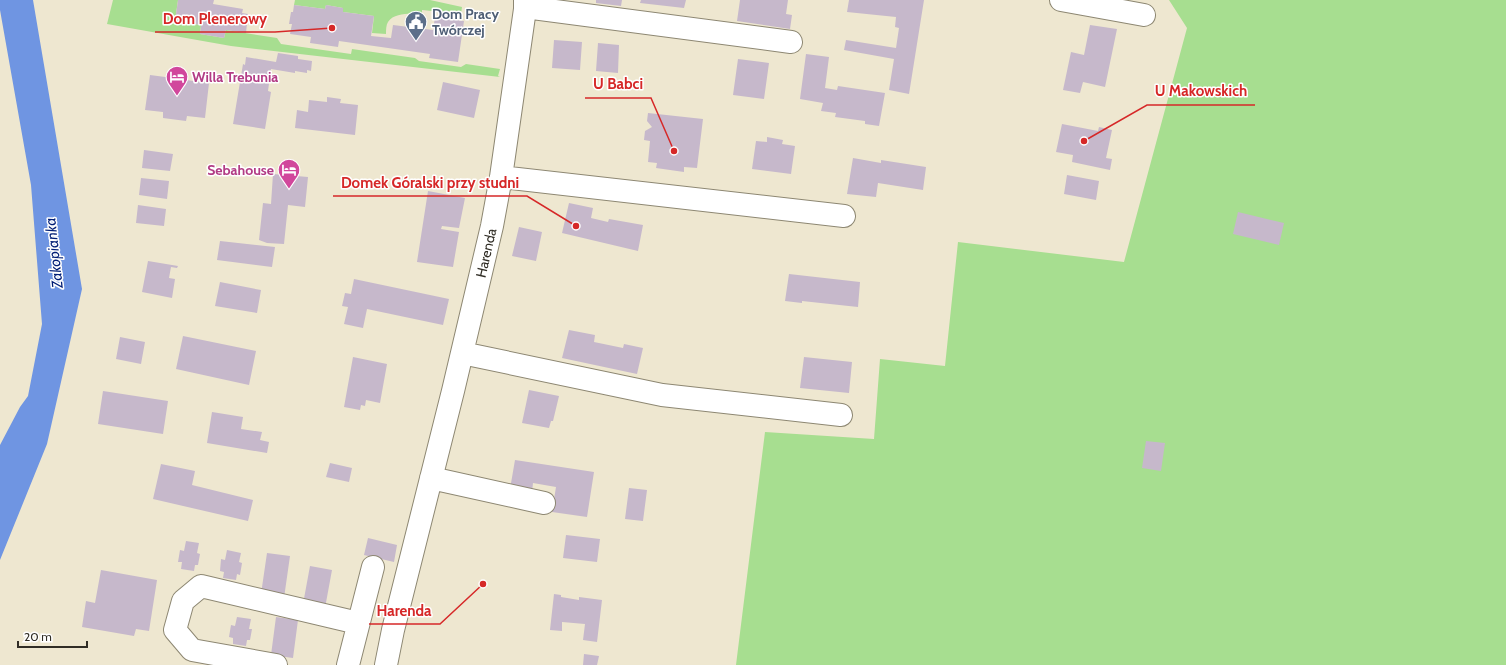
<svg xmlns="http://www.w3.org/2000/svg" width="1506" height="665" font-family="Cabin,sans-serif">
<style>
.green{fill:#a7de90}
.water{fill:#6f95e2}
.building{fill:#c6b8cb}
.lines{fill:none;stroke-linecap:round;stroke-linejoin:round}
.minor-casing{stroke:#8d8772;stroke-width:24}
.minor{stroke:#fff;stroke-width:22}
.labels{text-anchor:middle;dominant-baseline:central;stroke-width:3;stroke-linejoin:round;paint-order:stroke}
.service-label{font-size:14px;font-weight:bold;fill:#4e5e75;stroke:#fff;text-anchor:start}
.hotel-label{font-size:14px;font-weight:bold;fill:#b23c85;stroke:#fff;text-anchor:start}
.street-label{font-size:14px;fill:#302d25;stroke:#fff}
.water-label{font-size:15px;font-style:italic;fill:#001d75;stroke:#fff}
.leader{fill:none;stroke:#d62828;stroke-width:1.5}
.callout-dot{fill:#d62828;stroke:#fff;stroke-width:1.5}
.callout-label{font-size:15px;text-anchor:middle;font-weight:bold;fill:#d62828;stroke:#fff;stroke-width:3;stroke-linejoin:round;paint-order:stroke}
</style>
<rect width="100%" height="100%" fill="#eee7d0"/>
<path class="green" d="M113 0H178L175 21 201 25 200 34 224 38 226 30 277 38 281 44 351 54 352 49 415 58 419 61 461 67 466 64 500 69 498 76 500 77 231 46 107 24Z
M295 0H430L462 7 461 14 422 10V14C411 14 395 12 388 22 386 25 386 30 386 34L372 33 374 16 343 12V8L326 5 325 9 294 5Z
M1169 0H1506V665H736L765 432 874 439 880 359 945 366 958 242 1124 262 1187 28Z"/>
<path class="water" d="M0 0H33L82 289 47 444 0 560V445L20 407 28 396 42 324 31 185 0 10Z"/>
<path class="building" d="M178 0H214L213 4 243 9 242 13 248 14 246 33 226 30 224 38 200 34 201 25 175 21Z
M596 0H622L621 6 596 3Z
M641 0H686L684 8 640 3Z
M740 0H788L786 14 792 15 790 29 737 21Z
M849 0H924L909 94 889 90 894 59 844 50 846 40 896 48 899 28 895 27 896 17 847 12Z
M294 5 325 9 326 5 343 8V12L374 16 371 36 391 38 393 25 433 30 435 17 464 21 458 62 429 58 430 54 339 41 338 47 310 43 311 37 290 34 292 24H289L291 12H293Z
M1090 25 1117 29 1105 87 1083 82 1080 93 1063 90 1071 52 1084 55Z
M554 40 582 42 580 70 552 68Z
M598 43 619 45 618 73 596 71Z
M278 53 298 56V59L312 61 311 71 307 70V73L295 71V73L271 69 268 91 271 92 265 129 233 124 243 64 245 65 246 57 276 62Z
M806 54 829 57 825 88 837 90 838 86 885 93 879 126 865 124V121L835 117 836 113 821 111 823 103 800 99Z
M738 59 769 63 764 99 733 95Z
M150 75 173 78V81L185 83 186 80 209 83 205 118 187 116 186 121 163 118V112L145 110Z
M443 82 480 90 474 118 437 110Z
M327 97 341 99 340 103 358 105 355 135 295 128 297 110 308 112 309 100 327 102Z
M648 113 703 119 697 168 684 167V172L656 168 657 163 648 162 650 141 644 140 645 131 652 127 647 121Z
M1062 124 1098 131 1099 127 1112 130 1106 158 1112 159 1110 170 1072 162 1073 155 1056 152Z
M767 137 783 140 782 144 795 146 791 174 752 169 756 141 767 142Z
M144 150 173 154 170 171 142 168Z
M853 158 881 163V160L926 167 923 190 878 183 876 197 847 194Z
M273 174 308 177 305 207 288 205 284 244 267 243 259 240 263 203 271 204Z
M1067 175 1099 181 1096 200 1064 194Z
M141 178 169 181 167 199 139 195Z
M428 191 465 198 459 228 442 226 441 229 459 232 453 267 417 262Z
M569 203 593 208 591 218 608 222 609 219 643 225 638 251 562 233Z
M138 205 166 209 164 226 136 223Z
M1238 212 1284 223 1279 245 1233 234Z
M519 227 542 232 536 261 512 256Z
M220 241 275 247 272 267 217 260Z
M148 261 178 266 177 268 171 267 169 278 175 279 172 298 142 292Z
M789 274 860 282 858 307 802 301V303L785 301Z
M354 279 449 299 443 325 367 309 363 328 344 324 348 307 342 306 345 293 351 294Z
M220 282 261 290 257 313 215 306Z
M569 330 595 335 594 342 623 348 624 344 643 348 637 374 562 358Z
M183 336 256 351 249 385 176 369Z
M120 337 145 342 141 364 116 359Z
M353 357 387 364 380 403 366 400 365 406 361 405 360 410 344 407Z
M804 357 852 362 849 393 800 388Z
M529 390 559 396 553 421H551L549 428 522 423Z
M103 391 168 401 163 434 98 424Z
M212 412 243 417 241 429 262 432 260 440 269 442 267 453 207 443Z
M1146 441 1165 443 1161 471 1142 468Z
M515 460 594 472 587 517 552 512 556 487 533 483 532 492 510 489Z
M330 463 352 468 349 482 326 477Z
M161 464 195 471 192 485 253 500 248 521 153 499Z
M629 488 647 490 643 521 625 519Z
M566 535 600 539 597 562 563 558Z
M368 538 397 545 394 562 364 555Z
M186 541 199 543 197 553 200 554 198 565H195L194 571 181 569 182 562H178L180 550 184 551Z
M227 550 241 553 239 562 242 563 240 575 237 574 236 580 223 578 224 572 220 571 221 559 225 560Z
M267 553 290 556 284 598 261 594Z
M310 566 332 570 325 608 303 604Z
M101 570 157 580 149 631 136 629 134 636 82 627 86 601 95 603Z
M554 594 561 595V597L579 600V597L602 600 597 642 583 640 585 624 562 622V631L550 630Z
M237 617 251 619 249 629H252L250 640H247L246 646 233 644V638L229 637 231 625 235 626Z
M276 617 298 620 293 658 271 655Z
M584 654 599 656 597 665H583Z"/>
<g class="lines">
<g class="minor-casing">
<path id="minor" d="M1061 0 1144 15
M525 7 791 42
M501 177 844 216
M462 353 662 395 841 415
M431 478 544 503
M276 665 192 650 175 630 183 601 201 586 358 623
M348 665 373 567
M386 665 393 630 453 391 492 226 501 177 525 9V0"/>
</g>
<use href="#minor" class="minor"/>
</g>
<defs>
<g id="civic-pin" transform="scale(1.15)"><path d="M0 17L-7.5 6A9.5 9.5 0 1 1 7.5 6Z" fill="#5c6f8a" stroke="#fff"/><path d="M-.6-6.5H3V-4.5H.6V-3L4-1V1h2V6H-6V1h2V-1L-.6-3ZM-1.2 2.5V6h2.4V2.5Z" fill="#fff"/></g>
<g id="hotel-pin" transform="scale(1.15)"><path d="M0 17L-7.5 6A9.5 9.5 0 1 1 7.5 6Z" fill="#d1479c" stroke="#fff"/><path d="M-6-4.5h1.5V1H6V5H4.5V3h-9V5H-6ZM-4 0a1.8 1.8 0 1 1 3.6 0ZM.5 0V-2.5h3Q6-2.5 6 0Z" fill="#fff"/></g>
</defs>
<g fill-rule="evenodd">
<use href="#civic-pin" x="416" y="22"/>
<use href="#hotel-pin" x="177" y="77"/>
<use href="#hotel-pin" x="289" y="170"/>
</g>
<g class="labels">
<g class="service-label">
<text x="432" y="14">Dom Pracy<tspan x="432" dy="16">Twórczej</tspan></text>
</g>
<g class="hotel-label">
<text x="192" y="77">Willa Trebunia</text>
<text x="274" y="170" text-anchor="end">Sebahouse</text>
</g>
<g class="street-label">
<text transform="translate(486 253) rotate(-77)">Harenda</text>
</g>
<g class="water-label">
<text transform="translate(54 253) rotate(-96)">Zakopianka</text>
</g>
</g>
<path class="leader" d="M332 28L275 32H155M674 151L651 98H585M1084 141L1147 105H1255M576 226L527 196H333M483 584L440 624H369"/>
<g class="callout-dot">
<circle cx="332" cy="28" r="4"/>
<circle cx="674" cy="151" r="4"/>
<circle cx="1084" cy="141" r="4"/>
<circle cx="576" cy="226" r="4"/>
<circle cx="483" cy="584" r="4"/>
</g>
<g class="callout-label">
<text x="215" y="24">Dom Plenerowy</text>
<text x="618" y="89">U Babci</text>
<text x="1201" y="96">U Makowskich</text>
<text x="430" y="188">Domek Góralski przy studni</text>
<text x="404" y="616">Harenda</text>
</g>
<path d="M18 641v6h69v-6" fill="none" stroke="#302d25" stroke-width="2"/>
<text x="24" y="641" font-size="12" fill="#302d25" stroke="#ffffff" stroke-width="3" paint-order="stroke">20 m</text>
</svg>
